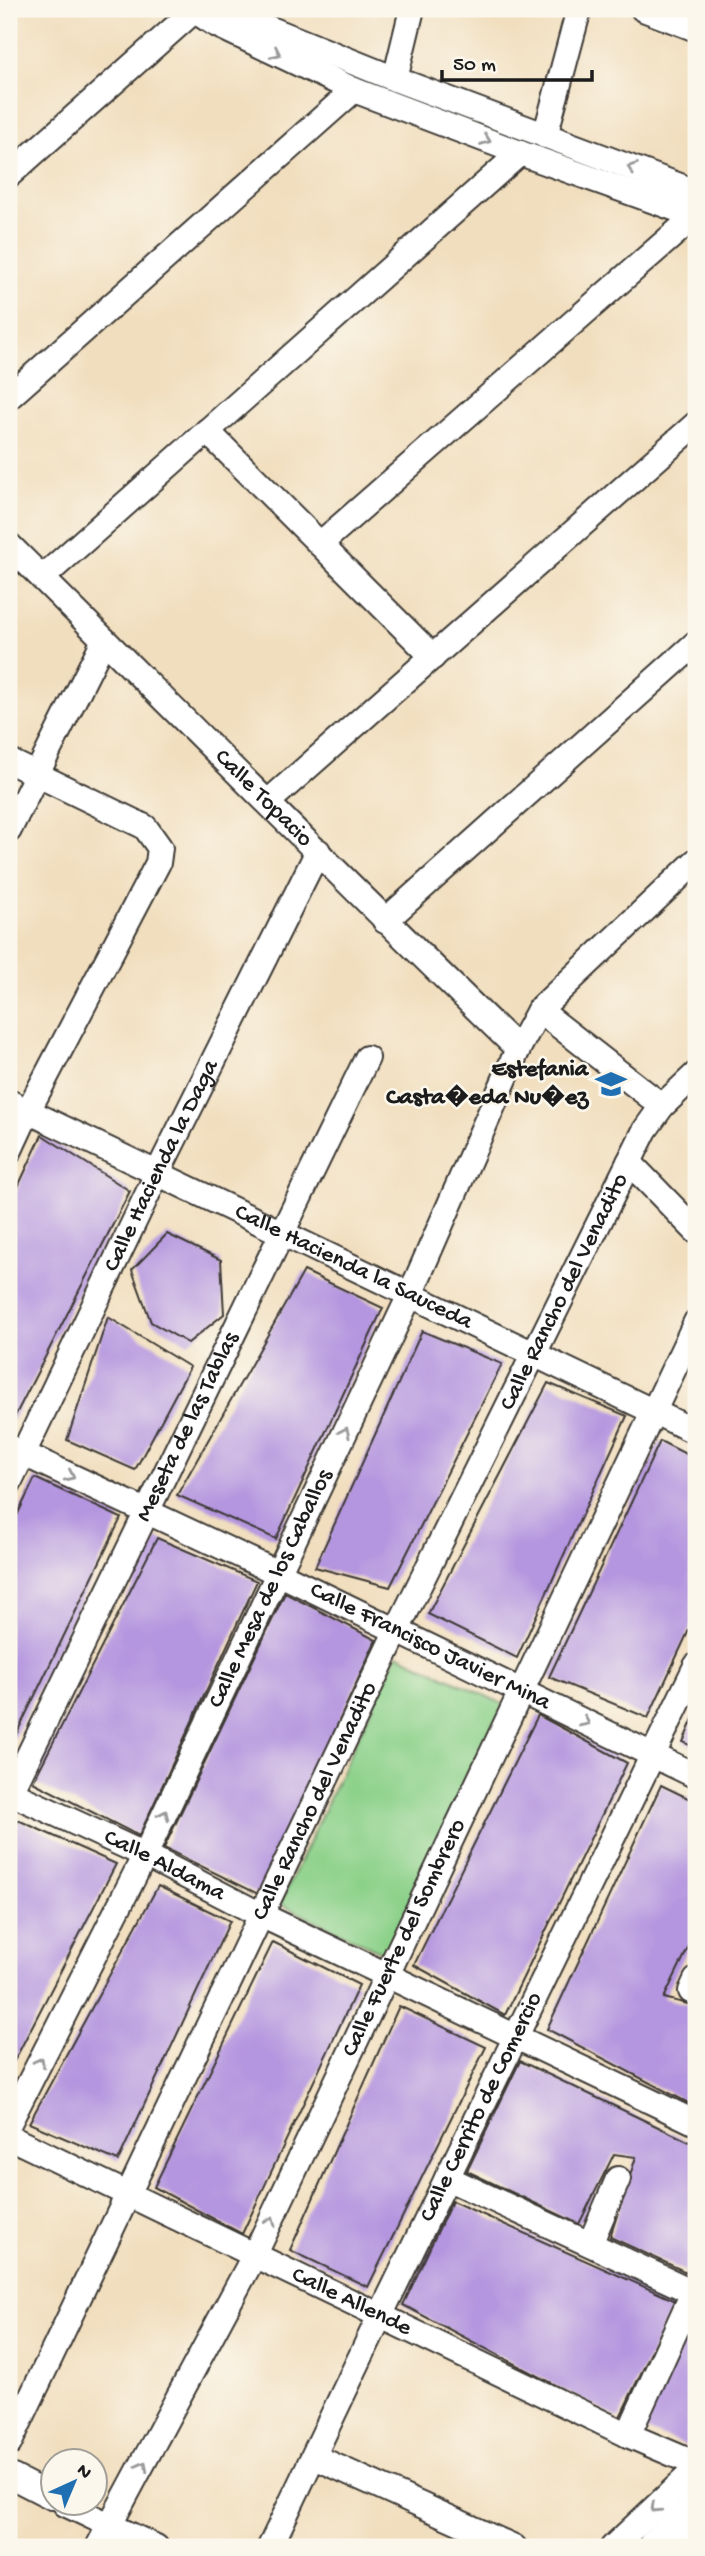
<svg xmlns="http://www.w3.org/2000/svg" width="705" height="2556" font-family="'Gochi Hand',sans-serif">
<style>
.green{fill:#8cd18a;stroke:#547653;stroke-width:2}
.building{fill:#b495df}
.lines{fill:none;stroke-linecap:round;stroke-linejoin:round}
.minor-casing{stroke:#3c3934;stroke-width:28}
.highway-casing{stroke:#3c3934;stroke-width:40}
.minor{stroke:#fff;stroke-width:24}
.highway{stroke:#fff;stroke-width:37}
.oneway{stroke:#999}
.labels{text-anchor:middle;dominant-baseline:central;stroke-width:5;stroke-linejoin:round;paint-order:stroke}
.street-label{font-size:24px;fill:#1c1c1c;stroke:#fbf7ec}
.poi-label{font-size:24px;font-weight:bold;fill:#1c1c1c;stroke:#fbf7ec;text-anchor:end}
</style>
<rect width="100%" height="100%" fill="#fbf7ec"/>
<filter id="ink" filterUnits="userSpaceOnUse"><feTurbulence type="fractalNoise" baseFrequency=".0143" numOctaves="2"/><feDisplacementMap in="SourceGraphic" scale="14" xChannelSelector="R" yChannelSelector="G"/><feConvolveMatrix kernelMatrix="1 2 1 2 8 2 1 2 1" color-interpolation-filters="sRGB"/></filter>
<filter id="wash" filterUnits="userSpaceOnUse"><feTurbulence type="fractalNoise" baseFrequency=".00686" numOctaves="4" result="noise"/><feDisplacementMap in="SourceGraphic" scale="28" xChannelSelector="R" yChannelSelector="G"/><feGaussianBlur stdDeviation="1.57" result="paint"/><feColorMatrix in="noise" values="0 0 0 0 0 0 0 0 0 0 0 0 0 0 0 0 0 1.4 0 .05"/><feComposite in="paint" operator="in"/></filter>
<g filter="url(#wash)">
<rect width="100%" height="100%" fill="#f1debe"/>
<path class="green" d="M397 1654 509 1707 392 1957 280 1904Z"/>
<g id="blocks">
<path class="building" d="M42 1135 130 1191 12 1422 9 1420V1206Z
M167 1234 221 1260 224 1314 188 1343 151 1322 132 1270Z
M304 1271 383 1308 276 1539 177 1495Z
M108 1317 190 1367 135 1470 67 1440Z
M422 1331 502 1364 390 1587 315 1567Z
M548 1383 627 1416 517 1658 428 1614Z
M660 1441 696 1459V1615L648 1718 549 1677Z
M35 1478 121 1518 9 1749V1532Z
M157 1538 257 1581 139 1836 33 1782Z
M285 1593 376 1640 260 1895 164 1848Z
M696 1712V1748L683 1742Z
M538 1715 627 1763 505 2015 414 1965Z
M661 1785 696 1802V1932L664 1998 696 2006V2107L547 2029Z
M18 1820 116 1864 9 2071V1841Z
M158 1886 230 1921 118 2161 29 2123Z
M273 1942 359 1985 242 2234 154 2187Z
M399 2006 486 2047 368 2287 290 2250Z
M520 2061 696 2145V2248L686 2272 610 2237 636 2157 614 2154 579 2224 467 2171Z
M452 2201 676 2301 619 2419 403 2305Z
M696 2306V2444L692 2448 632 2425Z"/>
</g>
</g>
<g filter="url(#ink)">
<use href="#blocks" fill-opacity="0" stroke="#3c3934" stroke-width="2"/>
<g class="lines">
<g class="minor-casing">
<g id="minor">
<path d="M192 9 215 24 354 90 520 153 696 216"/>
<path d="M221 9 395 79 696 192"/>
<path d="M643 9 696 29"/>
<path d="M395 79 412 9"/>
<path d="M545 136 579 9"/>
<path d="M9 175 196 9"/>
<path d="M9 397 354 90"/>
<path d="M207 431 433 657"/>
<path d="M320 544 696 215"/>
<path id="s1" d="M9 545C178 713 346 883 518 1049"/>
<path d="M42 578 520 153"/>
<path d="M9 761 145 827 160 848 158 863 28 1111 9 1152"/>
<path d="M268 802 696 424"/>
<path d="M9 830 104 640"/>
<path d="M385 921 696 643"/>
<path d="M539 1010 662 1106"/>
<path id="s2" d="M9 1102 696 1432"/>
<path d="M629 1162 696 1231"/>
<path id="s3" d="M9 1447 278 1573 696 1776"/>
<path id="s4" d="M9 1483 157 1174 318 851"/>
<path id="s5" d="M9 1792 145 1855 261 1915 696 2123"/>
<path id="s6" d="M9 1796 367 1058"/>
<path d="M691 1991 696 1980"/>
<path id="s7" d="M9 2123 145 1855 410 1295 518 1049 539 1010 696 861"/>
<path id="s8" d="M9 2137 628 2435 696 2464"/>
<path d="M447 2178 693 2292"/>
<path d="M590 2244 618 2179"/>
<path d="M628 2435 696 2286"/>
<path id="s9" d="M9 2444 396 1632 645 1130 662 1106 696 1074"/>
<path d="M315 2457 514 2547"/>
<path d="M9 2475 52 2497"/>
<path d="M65 2504 156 2547"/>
<path id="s10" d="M98 2547 254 2256 696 1322"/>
<path id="s11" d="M270 2547 380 2316 696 1666"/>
<path d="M613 2547 696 2469"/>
</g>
</g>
<g class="highway-casing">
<path id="highway" d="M657 2547 696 2510"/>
</g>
<use href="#minor" class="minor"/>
<use href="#highway" class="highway"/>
</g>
<defs><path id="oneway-chevron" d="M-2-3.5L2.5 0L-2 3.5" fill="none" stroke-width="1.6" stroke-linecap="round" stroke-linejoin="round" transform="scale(1.75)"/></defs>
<g class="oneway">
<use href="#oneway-chevron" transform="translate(276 53) rotate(26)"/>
<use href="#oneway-chevron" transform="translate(486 140) rotate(21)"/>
<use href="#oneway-chevron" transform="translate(632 168) rotate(-160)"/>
<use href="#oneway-chevron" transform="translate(345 1432) rotate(-65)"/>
<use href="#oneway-chevron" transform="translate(70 1476) rotate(25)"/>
<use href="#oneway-chevron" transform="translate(585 1722) rotate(26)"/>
<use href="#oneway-chevron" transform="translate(164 1815) rotate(-65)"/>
<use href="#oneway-chevron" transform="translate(40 2062) rotate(-63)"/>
<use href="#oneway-chevron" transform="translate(271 2221) rotate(-65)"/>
<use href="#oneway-chevron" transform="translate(143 2466) rotate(-62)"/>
<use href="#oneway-chevron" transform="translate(655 2508) rotate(137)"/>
</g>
</g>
<defs>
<g id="school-bare" transform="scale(2.415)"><path d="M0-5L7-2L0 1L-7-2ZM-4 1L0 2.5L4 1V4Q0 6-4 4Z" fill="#1f6fb2" stroke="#fbf7ec" stroke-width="2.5" paint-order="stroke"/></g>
</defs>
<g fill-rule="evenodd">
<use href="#school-bare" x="611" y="1084"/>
</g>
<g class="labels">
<g class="street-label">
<text stroke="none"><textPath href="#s1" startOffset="359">Calle Topacio</textPath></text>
<text stroke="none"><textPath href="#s4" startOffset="352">Calle Hacienda la Daga</textPath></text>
<text stroke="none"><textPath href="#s2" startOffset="382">Calle Hacienda la Sauceda</textPath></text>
<text stroke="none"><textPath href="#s9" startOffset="1279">Calle Rancho del Venadito</textPath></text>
<text stroke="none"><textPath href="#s6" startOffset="410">Meseta de las Tablas</textPath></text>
<text stroke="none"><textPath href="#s7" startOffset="595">Calle Mesa de los Caballos</textPath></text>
<text stroke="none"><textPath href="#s3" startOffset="466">Calle Francisco Javier Mina</textPath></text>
<text stroke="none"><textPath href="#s9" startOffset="712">Calle Rancho del Venadito</textPath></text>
<text stroke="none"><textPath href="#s5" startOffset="172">Calle Aldama</textPath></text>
<text stroke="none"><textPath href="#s10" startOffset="682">Calle Fuerte del Sombrero</textPath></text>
<text stroke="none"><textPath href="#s11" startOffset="488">Calle Cerrito de Comercio</textPath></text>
<text stroke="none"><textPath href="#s8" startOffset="380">Calle Allende</textPath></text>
</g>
<g class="poi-label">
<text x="588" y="1070">Estefania<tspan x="588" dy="28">Casta�eda Nu�ez</tspan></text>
</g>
</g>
<rect width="705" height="2556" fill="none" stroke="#fbf7ec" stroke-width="35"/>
<g transform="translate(74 2482) rotate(44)"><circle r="33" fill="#fbf7ec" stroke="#a29f99" stroke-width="2"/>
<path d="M0-5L12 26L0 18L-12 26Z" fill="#1f6fb2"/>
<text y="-10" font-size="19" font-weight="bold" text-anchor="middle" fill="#1c1c1c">N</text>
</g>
<path d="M442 70v10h150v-10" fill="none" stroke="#1c1c1c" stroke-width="3.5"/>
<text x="453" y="70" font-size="21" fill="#1c1c1c" stroke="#fbf7ec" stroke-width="5" paint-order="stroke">50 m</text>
</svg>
